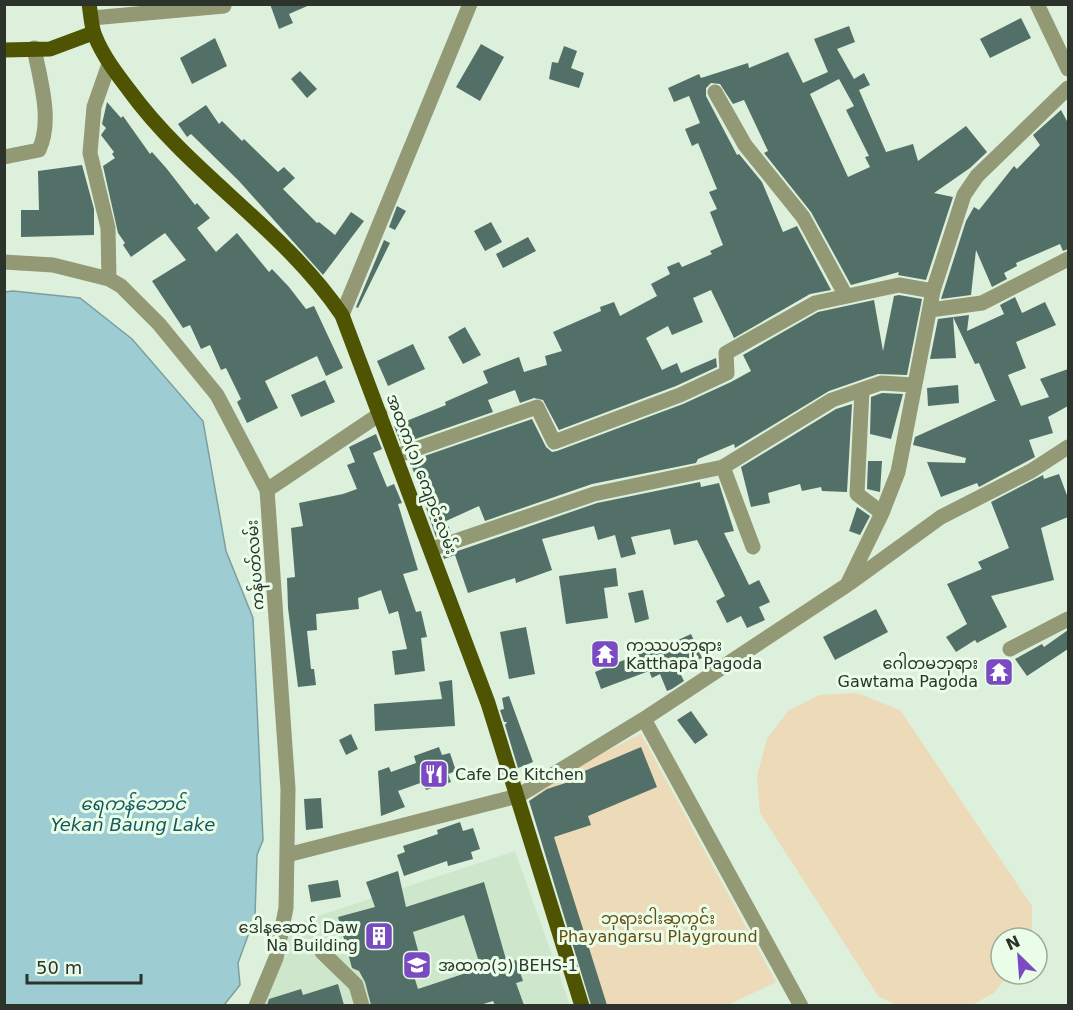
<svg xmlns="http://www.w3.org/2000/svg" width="1073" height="1010" font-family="'DejaVu Sans','Noto Sans Myanmar',sans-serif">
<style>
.built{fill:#cde6cc}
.green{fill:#ecdab8}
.water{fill:#9dcdd3;stroke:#7b9fa1;stroke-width:1.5}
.building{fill:#537068;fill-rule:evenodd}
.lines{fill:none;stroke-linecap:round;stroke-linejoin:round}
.minor{stroke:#939875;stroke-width:15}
.major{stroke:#4f5403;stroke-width:15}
.labels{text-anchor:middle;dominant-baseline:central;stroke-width:6;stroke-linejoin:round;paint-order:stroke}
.street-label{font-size:16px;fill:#2b332b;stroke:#e9fde8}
.poi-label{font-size:16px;fill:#2b332b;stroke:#e9fde8;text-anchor:start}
.park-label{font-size:16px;fill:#684d13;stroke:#e9fde8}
.water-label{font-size:18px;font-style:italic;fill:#16585f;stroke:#e9fde8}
</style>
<rect width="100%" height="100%" fill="#dcf0db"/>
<path class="built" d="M515 851 570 1005 264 1006 291 925Z"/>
<path class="green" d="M857 693 900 710 1032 906V938H1001V974H1009L994 993 972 1005H897L879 997 760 813 757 776 767 739 788 711 819 695Z
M641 734 776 982 728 1005H601L530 789Z"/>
<path class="water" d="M13 291 80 298 132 339 203 421 226 551 253 618 263 840 257 855 255 916 238 963 240 985 224 1005H5L4 292Z"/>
<path class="building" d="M270 4H312L289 14 293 23 279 29Z
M1021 18 1031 38 990 58 980 39Z
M849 26 855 42 837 49 854 79 864 73 870 85 859 90 886 152 913 144 918 161 966 126 987 152 970 168 934 193 953 197 926 280 898 275 899 272 851 285 811 212 764 153 768 151 744 100 733 104 720 84 711 83 706 88V96L737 155 739 154 762 182 783 232 797 226 831 290 810 294 734 338 711 290 693 298 703 322 672 335 668 326 646 338 662 370 677 363 681 373 716 358 717 367 676 386 559 430 543 400 534 398 520 403 515 390 488 400 493 412 401 444 394 426 446 405 445 402 488 383 483 371 519 357 524 372 547 365 545 356 562 351 553 332 601 311 600 307 614 302 620 316 657 296 651 284 670 274 667 267 679 262 682 267 712 254 710 251 723 245 710 212 717 209 709 192 717 189 698 143 692 146 685 129 700 123 689 96 674 102 668 88 699 74 701 78 748 63 749 68 788 52 803 83 828 72 814 39ZM839 79 854 106 846 110 869 156 865 157 870 167 848 177 810 94Z
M215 38 227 66 192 84 180 58Z
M481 44 504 57 480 101 456 87Z
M564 46 577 51 571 68 584 73 579 88 549 79 552 62 558 63Z
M300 71 317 89 307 98 291 79Z
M107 102 121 118 123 116 150 154 152 152 167 169 195 205 197 203 210 218 197 228 216 252 237 233 269 272 272 269 289 287 306 309 314 306 343 368 326 376 317 356 265 381 278 408 247 423 237 402 241 399 226 368 221 370 210 345 201 349 190 325 183 328 152 281 186 260 165 233 131 257 123 245 125 243 118 233 103 166 115 158 112 154 114 152 101 135 106 128 102 124Z
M206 105 219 124 222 121 242 141 244 139 278 172 284 167 295 178 283 189 317 223 319 222 335 235 351 212 364 221 323 275 239 181 191 134 187 137 178 124Z
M1061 110 1068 123V249L1063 251 1060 244 1016 263 1017 266 1004 273 1007 279 992 287 976 250 971 295 941 299 966 221 974 207 979 210 1014 166 1017 169 1040 145 1033 135Z
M82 165 94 209V235L21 237V210H39L38 171Z
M397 206 406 211 395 230 389 227Z
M491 222 502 242 485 251 474 231Z
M528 237 536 251 503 268 496 254Z
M384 240 390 243 358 308 356 307Z
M899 295 922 299 907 375 878 374 829 391 735 448 734 444 698 459 696 463 592 484 485 521 479 506 446 521 451 532 436 537 410 461 532 419 546 447 552 452 557 451 683 404 731 382 751 371 743 355 818 312 874 300 883 351 894 296Z
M1015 297 1022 313 1045 302 1056 325 1016 342 1026 368 1008 375 1021 406 1049 397 1040 379 1068 369V406L1048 417 1053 433 1029 440 1035 457 979 487 977 483 941 497 927 462 965 463 966 458 913 445 915 437 997 400H995L979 363 975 364 953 317 969 315 967 331 1004 314 1000 305Z
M953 317 956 358 930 359 938 319Z
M465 327 481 355 463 364 448 337Z
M413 344 425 369 388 386 377 361Z
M325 380 335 402 301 417 291 395Z
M958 385 959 403 928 406 927 388Z
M882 393 903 394 891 439 870 434 871 397Z
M852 404 847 492 822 491 821 487 802 491 800 484 768 493 770 503 751 507 741 467 836 409Z
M376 434 382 449 373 453 387 487 394 484 402 503 398 504 418 570 403 574 416 612 421 611 427 637 421 638 425 671 395 675 392 651 407 649 398 611 389 614 381 590 358 598 359 609 316 614 317 630 307 631 311 669H314L316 685 298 687 288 608 287 578 295 577 291 528 303 526 299 503 343 494 357 489 347 465 355 462 349 447Z
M868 461H882L880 492 867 489Z
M1059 474 1068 498V517L1041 528 1054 580 991 596 1007 627 977 643 975 640 956 652 946 637 967 624 947 584 982 569 978 562 1009 548 991 502 1043 475 1044 479Z
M700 482 701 487 719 483 734 531 724 533 749 585 759 580 770 602 759 607 765 620 747 628 741 616 727 623 716 601 725 596 697 540 674 545 670 529 631 537 636 554 621 558 615 535 598 540 594 526 542 539 552 570 516 583 515 578 468 593 455 555 444 559 443 556 597 503Z
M857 507 870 516 860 535 849 531Z
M616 568 618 586 604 588 608 618 566 624 559 576Z
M643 590 649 619 635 623 628 593Z
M876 609 888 632 835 660 823 637Z
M526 627 535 674 509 679 500 632Z
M1068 630V649L1027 676 1015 659 1042 644 1044 647Z
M691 634 702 658 678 669 684 681 672 689 667 691 660 674 652 678 649 671 601 689 595 672 641 653 640 651 652 645 656 654 678 644 676 641Z
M452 680 455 726 375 731 374 704 442 699 439 682Z
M509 696 533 762 518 768 505 725 507 722H504L500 710 504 709 502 698Z
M691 711 708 735 695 744 677 720Z
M351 734 358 749 346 755 339 740Z
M439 747 442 755 450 753 456 771 448 774 451 782 426 790 423 782 398 791 405 807 381 816 378 771 389 767 391 772 416 763 414 756Z
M641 747 657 787 588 816 591 825 554 837 607 1005H591L529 801 547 789 584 777 582 772Z
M321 798 323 828 306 830 304 799Z
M460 822 463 831 473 828 480 849 471 852 473 859 448 866 447 861 404 876 397 855 405 852 403 846 438 834 437 830Z
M398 871 406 907 484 882 507 963 516 960 523 981 516 983 524 1005H495L493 1001 480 1005H371L365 982 359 971 352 968 338 917 375 907 366 882ZM464 915 481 968 418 989 408 957 419 954 413 932Z
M338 880 341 897 311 902 308 885Z
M338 984 344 1005H267L269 999 301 989 303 995Z"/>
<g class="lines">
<path class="minor" d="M1037 4 1068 69
M92 18 224 6
M715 92 745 145 803 217 846 296
M4 157 39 150C53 120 40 80 34 48
M4 262 53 265 109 279 121 286 159 324 217 395 267 490 288 789 286 908 276 958 256 1006
M109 279 108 228 90 153 94 107 109 64
M930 310 982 303 1068 259
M342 315 470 4
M862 390 857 494 882 513
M396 456 537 407 554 442 680 395 727 373 726 353 815 303 899 285 933 291
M723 467 753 547
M267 490 380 414
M432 549 594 494 723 467 832 400 881 383 914 385
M850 583 941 517 1031 471 1068 447
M1010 649 1068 619
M644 719 801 1006
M287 855 518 796 644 719 847 585 882 513 898 472 933 291 964 195 977 176 1068 88
M322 952 356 985 362 1006"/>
<path class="major" d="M89 4C91 14 91 27 95 36 103 56 116 73 129 90 190 174 284 229 342 315L488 703 582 1006
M4 50 50 49 93 33"/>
</g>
<defs>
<g id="temple-square" transform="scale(1.5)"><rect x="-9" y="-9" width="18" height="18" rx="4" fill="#7a4ac2" stroke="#e9fde8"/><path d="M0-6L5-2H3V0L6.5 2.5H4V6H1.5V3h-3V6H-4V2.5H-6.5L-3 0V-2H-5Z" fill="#fff"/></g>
<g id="restaurant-square" transform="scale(1.5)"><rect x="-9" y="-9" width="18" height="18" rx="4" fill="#7a4ac2" stroke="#e9fde8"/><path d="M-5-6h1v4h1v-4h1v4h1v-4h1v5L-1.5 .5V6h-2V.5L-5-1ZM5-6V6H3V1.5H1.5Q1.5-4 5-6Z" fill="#fff"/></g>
<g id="building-square" transform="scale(1.5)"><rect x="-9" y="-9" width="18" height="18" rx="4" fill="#7a4ac2" stroke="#e9fde8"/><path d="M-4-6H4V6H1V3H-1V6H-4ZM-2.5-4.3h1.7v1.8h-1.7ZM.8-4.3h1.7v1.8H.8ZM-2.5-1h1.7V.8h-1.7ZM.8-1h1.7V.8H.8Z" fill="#fff"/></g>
<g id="school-square" transform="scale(1.5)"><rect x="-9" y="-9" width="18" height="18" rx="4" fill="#7a4ac2" stroke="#e9fde8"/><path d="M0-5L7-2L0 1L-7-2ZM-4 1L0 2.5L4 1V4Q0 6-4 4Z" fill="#fff"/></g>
</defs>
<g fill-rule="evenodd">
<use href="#temple-square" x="605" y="654"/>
<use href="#temple-square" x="999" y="672"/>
<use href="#restaurant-square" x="434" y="774"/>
<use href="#building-square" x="379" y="936"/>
<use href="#school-square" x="417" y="965"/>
</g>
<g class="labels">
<g class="street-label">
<text transform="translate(422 474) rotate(69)">အထက(၁) ကျောင်းလမ်း</text>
<text transform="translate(255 565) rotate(-94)">ကန်ပတ်လမ်း</text>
</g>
<g class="poi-label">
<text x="626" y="645">ကဿပဘုရား<tspan x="626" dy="18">Katthapa Pagoda</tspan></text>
<text x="978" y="663" text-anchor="end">ဂေါတမဘုရား<tspan x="978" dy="18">Gawtama Pagoda</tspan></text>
<text x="455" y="774">Cafe De Kitchen</text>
<text x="358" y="927" text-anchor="end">ဒေါနဆောင် Daw<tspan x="358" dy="18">Na Building</tspan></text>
<text x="438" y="965">အထက(၁) BEHS-1</text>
</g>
<g class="park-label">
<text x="658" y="918">ဘုရားငါးဆူကွင်း<tspan x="658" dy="18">Phayangarsu Playground</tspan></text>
</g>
<g class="water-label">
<text x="133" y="803">ရေကန်ဘောင်<tspan x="133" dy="21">Yekan Baung Lake</tspan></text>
</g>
</g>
<rect width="1073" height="1010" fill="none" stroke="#2b332b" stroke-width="12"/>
<g transform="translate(1019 956) rotate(335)"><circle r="28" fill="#e9fde8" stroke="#9dac9c" stroke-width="1.5"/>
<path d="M0-4.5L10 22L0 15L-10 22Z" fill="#7a4ac2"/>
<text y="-9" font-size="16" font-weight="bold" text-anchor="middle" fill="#2b332b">N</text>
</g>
<path d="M27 974v9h114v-9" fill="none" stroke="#2b332b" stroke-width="3"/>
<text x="36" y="974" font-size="18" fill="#2b332b" stroke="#e9fde8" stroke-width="4.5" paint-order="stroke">50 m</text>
</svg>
